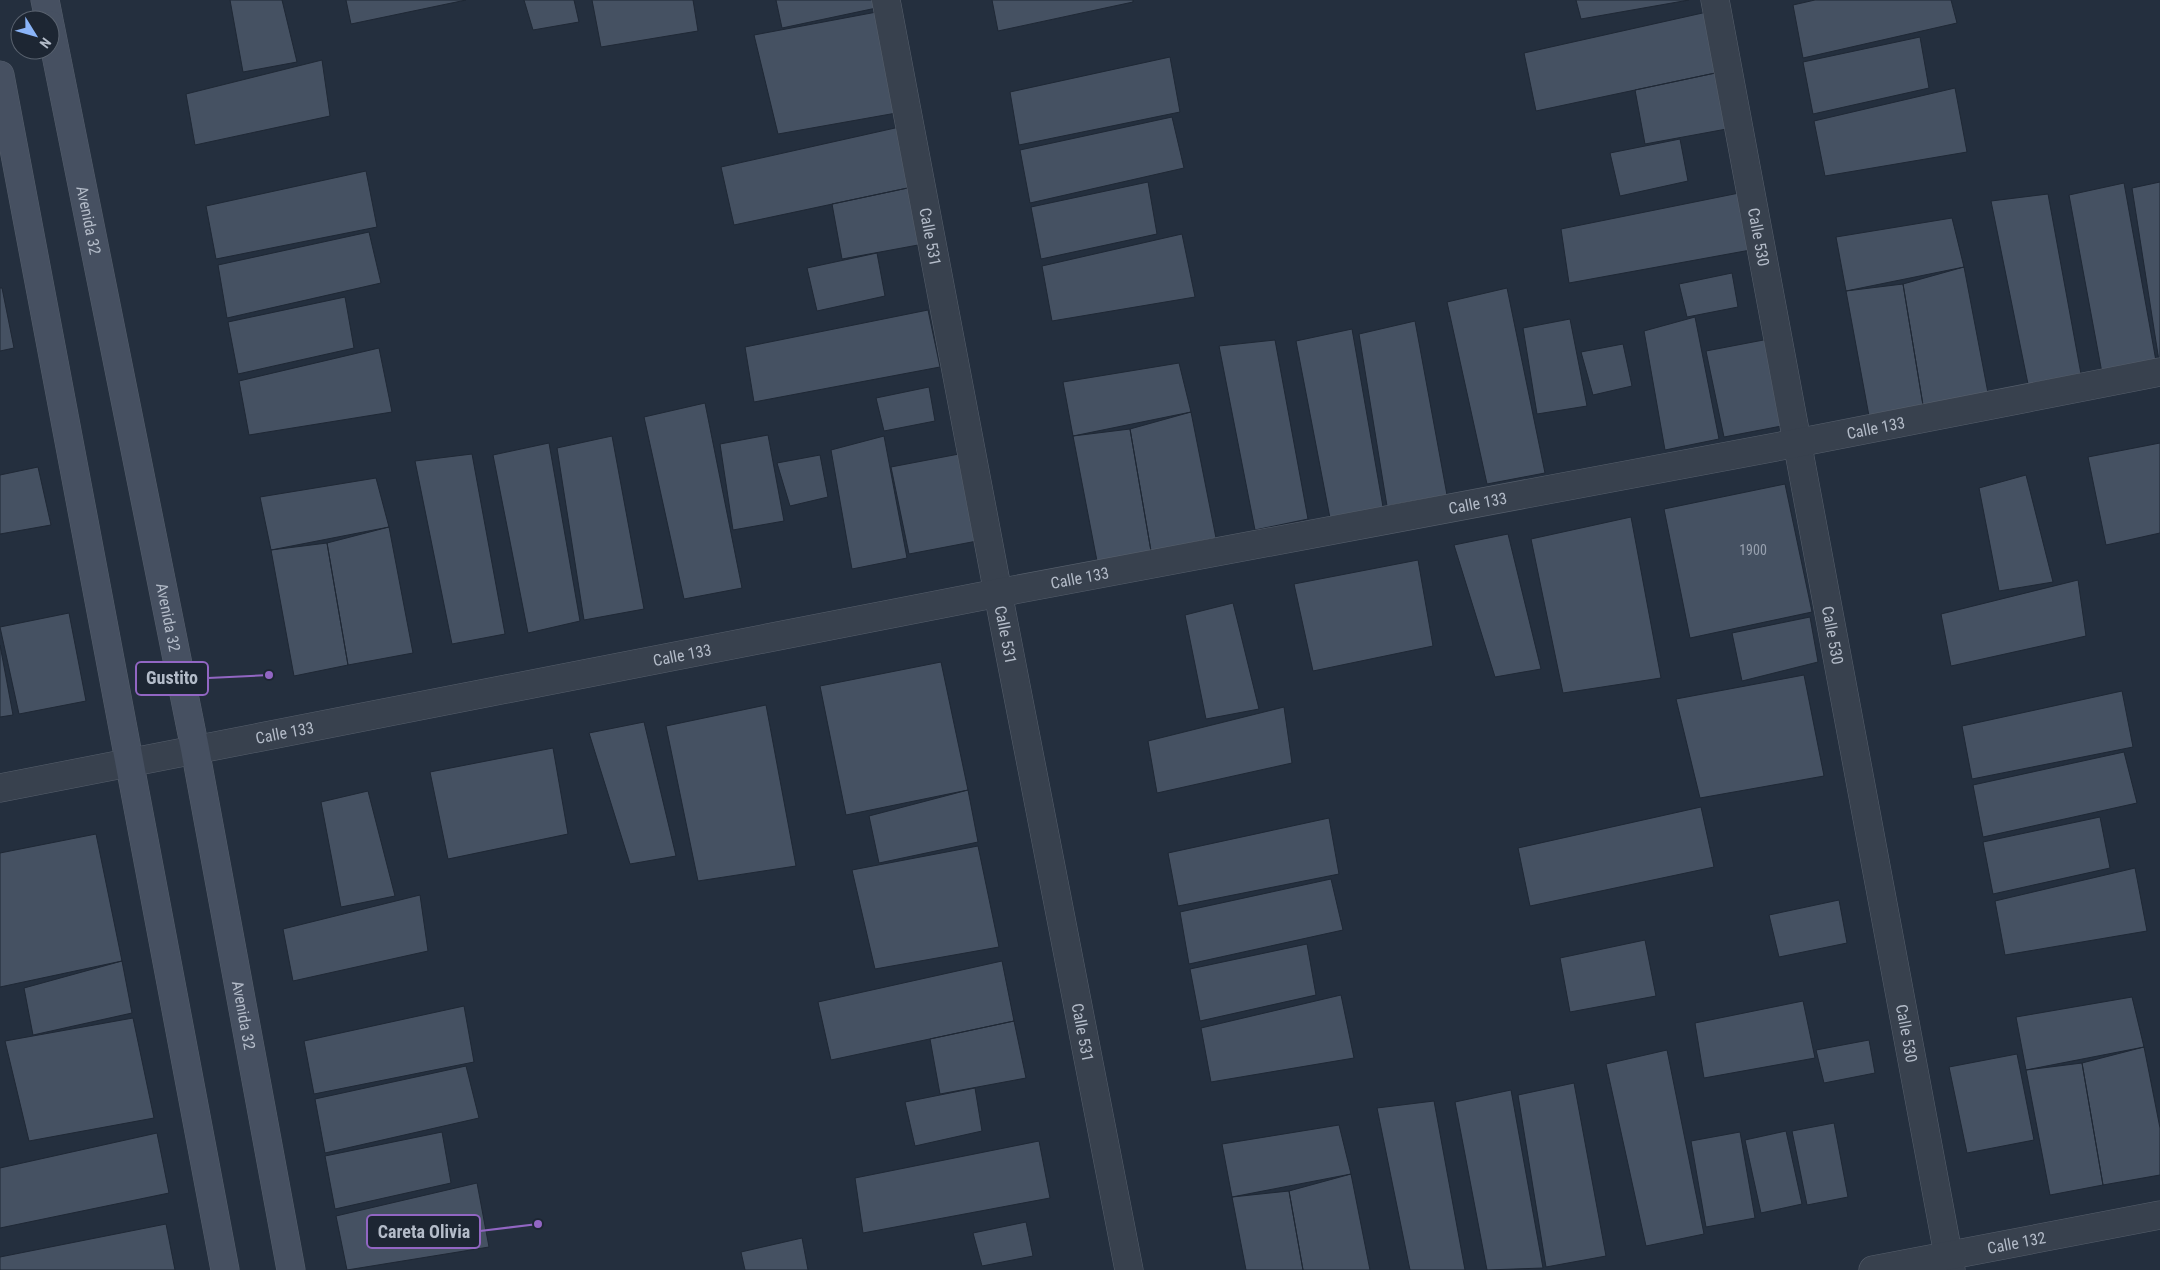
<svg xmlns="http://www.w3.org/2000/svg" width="2160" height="1270" font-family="'Roboto Condensed',sans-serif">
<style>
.building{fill:#455162;stroke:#1f2835}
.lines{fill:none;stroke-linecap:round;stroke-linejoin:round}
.street-casing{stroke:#565f6c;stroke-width:29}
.secondary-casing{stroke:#565f6c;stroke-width:29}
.street{stroke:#38414e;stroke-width:28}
.secondary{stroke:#465061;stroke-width:28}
.labels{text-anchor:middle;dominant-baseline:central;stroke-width:4.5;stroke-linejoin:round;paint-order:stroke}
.number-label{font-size:14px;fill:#98a1af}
.street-label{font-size:16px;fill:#b4bcc9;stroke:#1d2633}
.leader{fill:none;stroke:#9266c3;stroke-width:2}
.callout-dot{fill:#9266c3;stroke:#1d2633;stroke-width:2}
.callout{fill:#1d2633;stroke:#9266c3;stroke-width:2}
.callout-label{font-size:18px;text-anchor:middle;font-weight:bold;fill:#b4bcc9}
</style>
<rect width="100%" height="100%" fill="#242f3e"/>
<path class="building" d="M230 0H282L297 62 243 72Z
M346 0H466L351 24Z
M524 0H574L579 22 533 30Z
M592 0H693L698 31 601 47Z
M776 0H879L881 7 782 28Z
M992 0H1133V2L998 31Z
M1576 0H1689L1581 19Z
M1815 0H1951L1957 23 1803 58 1793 5Z
M882 11 902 112 778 134 754 35Z
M1707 12 1720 72 1536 111 1524 53Z
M1920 37 1929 88 1813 114 1803 62Z
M1170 57 1180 112 1019 145 1010 92Z
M322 60 330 116 195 145 186 94Z
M1720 72 1732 128 1645 144 1635 90Z
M1955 88 1967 152 1825 176 1814 121Z
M1172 117 1184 168 1030 203 1020 150Z
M904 126 917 186 734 225 721 167Z
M1680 139 1688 181 1620 196 1610 153Z
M366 171 377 227 216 259 206 206Z
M1148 182 1157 234 1041 259 1031 207Z
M2160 182V360L2159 361 2132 188Z
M2124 183 2156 361 2102 373 2069 195Z
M917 186 929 243 842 259 832 204Z
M1744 192 1756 249 1569 283 1561 229Z
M2048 194 2081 374 2028 384 1991 201Z
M1952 218 1964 267 1846 291 1836 237Z
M369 232 381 283 227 318 218 265Z
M1182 234 1195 297 1052 321 1042 266Z
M877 253 885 296 817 311 807 268Z
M1964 267 1988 393 1923 405 1903 284Z
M1732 273 1738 307 1687 317 1679 284Z
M1903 284 1923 405 1869 416 1846 291Z
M0 288H2L14 348 0 351Z
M1507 288 1545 473 1487 484 1447 302Z
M345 297 354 348 238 374 228 322Z
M928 310 940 367 754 402 745 347Z
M1695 317 1719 439 1665 450 1644 331Z
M1570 319 1587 406 1537 414 1523 328Z
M1415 321 1447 495 1387 506 1359 334Z
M1352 329 1383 507 1330 518 1296 341Z
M1774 338 1792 424 1724 437 1706 351Z
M1275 340 1308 519 1255 530 1219 346Z
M1623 344 1632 386 1593 395 1581 352Z
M379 348 392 412 249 435 239 381Z
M1179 363 1191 412 1073 436 1063 382Z
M929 387 935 421 884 431 876 398Z
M705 403 742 588 684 599 644 417Z
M1191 412 1216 538 1151 551 1130 429Z
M1130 429 1151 551 1097 561 1073 436Z
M768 435 784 521 733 530 720 444Z
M612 436 644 609 584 620 557 448Z
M884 436 907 558 852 569 831 450Z
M549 443 580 621 528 633 493 455Z
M2160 443V533L2106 545 2088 457Z
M472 454 505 634 452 644 415 461Z
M959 454 977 541 909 554 891 467Z
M820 455 828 497 790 506 777 463Z
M38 467 51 525 0 534V475Z
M2026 475 2053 582 1999 591 1979 488Z
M376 478 389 527 271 550 260 497Z
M1785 484 1812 612 1690 638 1664 509Z
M1631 517 1661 678 1563 693 1531 539Z
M389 527 413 653 348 665 327 543Z
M1508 534 1541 669 1495 677 1454 545Z
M327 543 348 665 294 676 271 550Z
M1418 560 1433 646 1313 671 1294 584Z
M2078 580 2086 636 1951 666 1941 614Z
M1233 603 1259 709 1206 719 1185 615Z
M69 613 86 701 19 714 0 627Z
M1810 617 1818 662 1742 681 1732 633Z
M0 645 13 715 0 717Z
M941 662 968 790 846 815 820 686Z
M1804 675 1824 776 1700 798 1676 699Z
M2122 691 2133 747 1972 779 1962 726Z
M766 705 796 866 698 881 666 726Z
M1284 707 1292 763 1157 793 1148 741Z
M644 722 676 856 630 864 589 733Z
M553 748 568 834 448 859 430 772Z
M2124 752 2137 803 1983 837 1973 785Z
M968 790 978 842 879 863 869 816Z
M368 791 395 896 341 907 321 802Z
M1701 807 1714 867 1530 906 1518 848Z
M2100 817 2110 868 1993 894 1983 842Z
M1329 818 1339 874 1178 906 1168 853Z
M96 834 122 961 0 987V853Z
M978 846 999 947 875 969 852 870Z
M2135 868 2147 931 2005 955 1995 901Z
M1331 879 1343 930 1189 964 1180 912Z
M420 895 428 951 293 981 283 929Z
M1839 900 1847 943 1779 957 1769 915Z
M1645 940 1656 996 1570 1012 1560 958Z
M1307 944 1316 995 1200 1021 1190 969Z
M122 961 132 1013 33 1035 24 988Z
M1002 961 1014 1021 831 1060 818 1002Z
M1341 995 1354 1058 1211 1082 1201 1028Z
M2132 997 2144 1047 2026 1070 2016 1017Z
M1803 1001 1815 1058 1704 1078 1695 1023Z
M464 1006 474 1062 314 1094 304 1041Z
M133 1018 154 1118 29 1141 5 1041Z
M1014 1021 1026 1078 940 1094 930 1039Z
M1869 1040 1875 1073 1824 1083 1816 1050Z
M2144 1047 2160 1128V1175L2103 1185 2082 1063Z
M1667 1050 1704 1234 1646 1246 1606 1064Z
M2017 1054 2034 1140 1967 1153 1949 1067Z
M2082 1063 2103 1185 2050 1195 2026 1070Z
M466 1066 479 1118 325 1153 315 1099Z
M1574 1083 1606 1256 1546 1267 1518 1095Z
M975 1088 982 1131 915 1146 905 1102Z
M1511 1090 1543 1268 1487 1270 1455 1102Z
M1434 1101 1465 1270H1410L1377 1108Z
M1834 1123 1848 1197 1807 1205 1792 1131Z
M1339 1125 1351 1174 1232 1197 1222 1144Z
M1786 1131 1802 1204 1761 1213 1745 1140Z
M442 1132 451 1183 335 1209 325 1156Z
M1740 1132 1755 1218 1706 1227 1691 1141Z
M157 1133 169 1193 0 1228V1168Z
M1039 1141 1050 1198 863 1233 855 1178Z
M1351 1174 1370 1270H1303L1289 1191Z
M477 1183 489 1247 347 1270 336 1216Z
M1289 1191 1303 1270H1246L1232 1197Z
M1026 1222 1033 1256 982 1266 973 1233Z
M166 1224 175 1270H0V1257Z
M802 1238 808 1270H745L741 1252Z"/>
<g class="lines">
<g class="street-casing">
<g id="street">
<path id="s1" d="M886 0 998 593 1129 1270"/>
<path id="s2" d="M1715 0 1951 1270"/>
<path id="s3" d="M0 788 998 593 1797 443 2160 372"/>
<path id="s4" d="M1873 1270 2160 1215"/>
</g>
</g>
<g class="secondary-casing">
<g id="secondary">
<path d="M45 0 49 20"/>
<path id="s5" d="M50 25 195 749 291 1270"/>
<path d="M0 75 225 1270"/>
</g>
</g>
<use href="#street" class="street"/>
<use href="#secondary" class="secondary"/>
</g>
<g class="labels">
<g class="number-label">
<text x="1753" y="550">1900</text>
</g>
<g class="street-label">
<text stroke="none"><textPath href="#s5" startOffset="199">Avenida 32</textPath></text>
<text stroke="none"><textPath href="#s1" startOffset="241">Calle 531</textPath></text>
<text stroke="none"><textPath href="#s2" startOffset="241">Calle 530</textPath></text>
<text stroke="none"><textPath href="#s3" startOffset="1910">Calle 133</textPath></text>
<text stroke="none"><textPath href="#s3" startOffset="1505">Calle 133</textPath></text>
<text stroke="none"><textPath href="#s3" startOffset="1100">Calle 133</textPath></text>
<text stroke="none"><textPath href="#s5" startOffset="604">Avenida 32</textPath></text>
<text stroke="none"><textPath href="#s1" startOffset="646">Calle 531</textPath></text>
<text stroke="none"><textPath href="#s2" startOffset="646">Calle 530</textPath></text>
<text stroke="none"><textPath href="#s3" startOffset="695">Calle 133</textPath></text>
<text stroke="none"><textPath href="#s3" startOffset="290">Calle 133</textPath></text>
<text stroke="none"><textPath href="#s5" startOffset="1009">Avenida 32</textPath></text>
<text stroke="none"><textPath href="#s1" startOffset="1051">Calle 531</textPath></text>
<text stroke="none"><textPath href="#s2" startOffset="1051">Calle 530</textPath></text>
<text stroke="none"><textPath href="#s4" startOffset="146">Calle 132</textPath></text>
</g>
</g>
<path class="leader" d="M269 675L208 678M538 1224L480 1231"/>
<g class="callout-dot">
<circle cx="269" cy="675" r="5"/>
<circle cx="538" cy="1224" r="5"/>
</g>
<g class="callout">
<rect x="136" y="662" width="72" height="33" rx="5"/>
<rect x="367" y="1215" width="113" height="33" rx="5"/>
</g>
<g class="callout-label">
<text x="172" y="684">Gustito</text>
<text x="424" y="1238">Careta Olivia</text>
</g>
<g transform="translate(35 35) rotate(127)"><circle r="24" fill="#1d2633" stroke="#59626f"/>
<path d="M0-4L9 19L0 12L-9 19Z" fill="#8ab4f8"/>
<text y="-8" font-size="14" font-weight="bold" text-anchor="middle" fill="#b4bcc9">N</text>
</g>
</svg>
